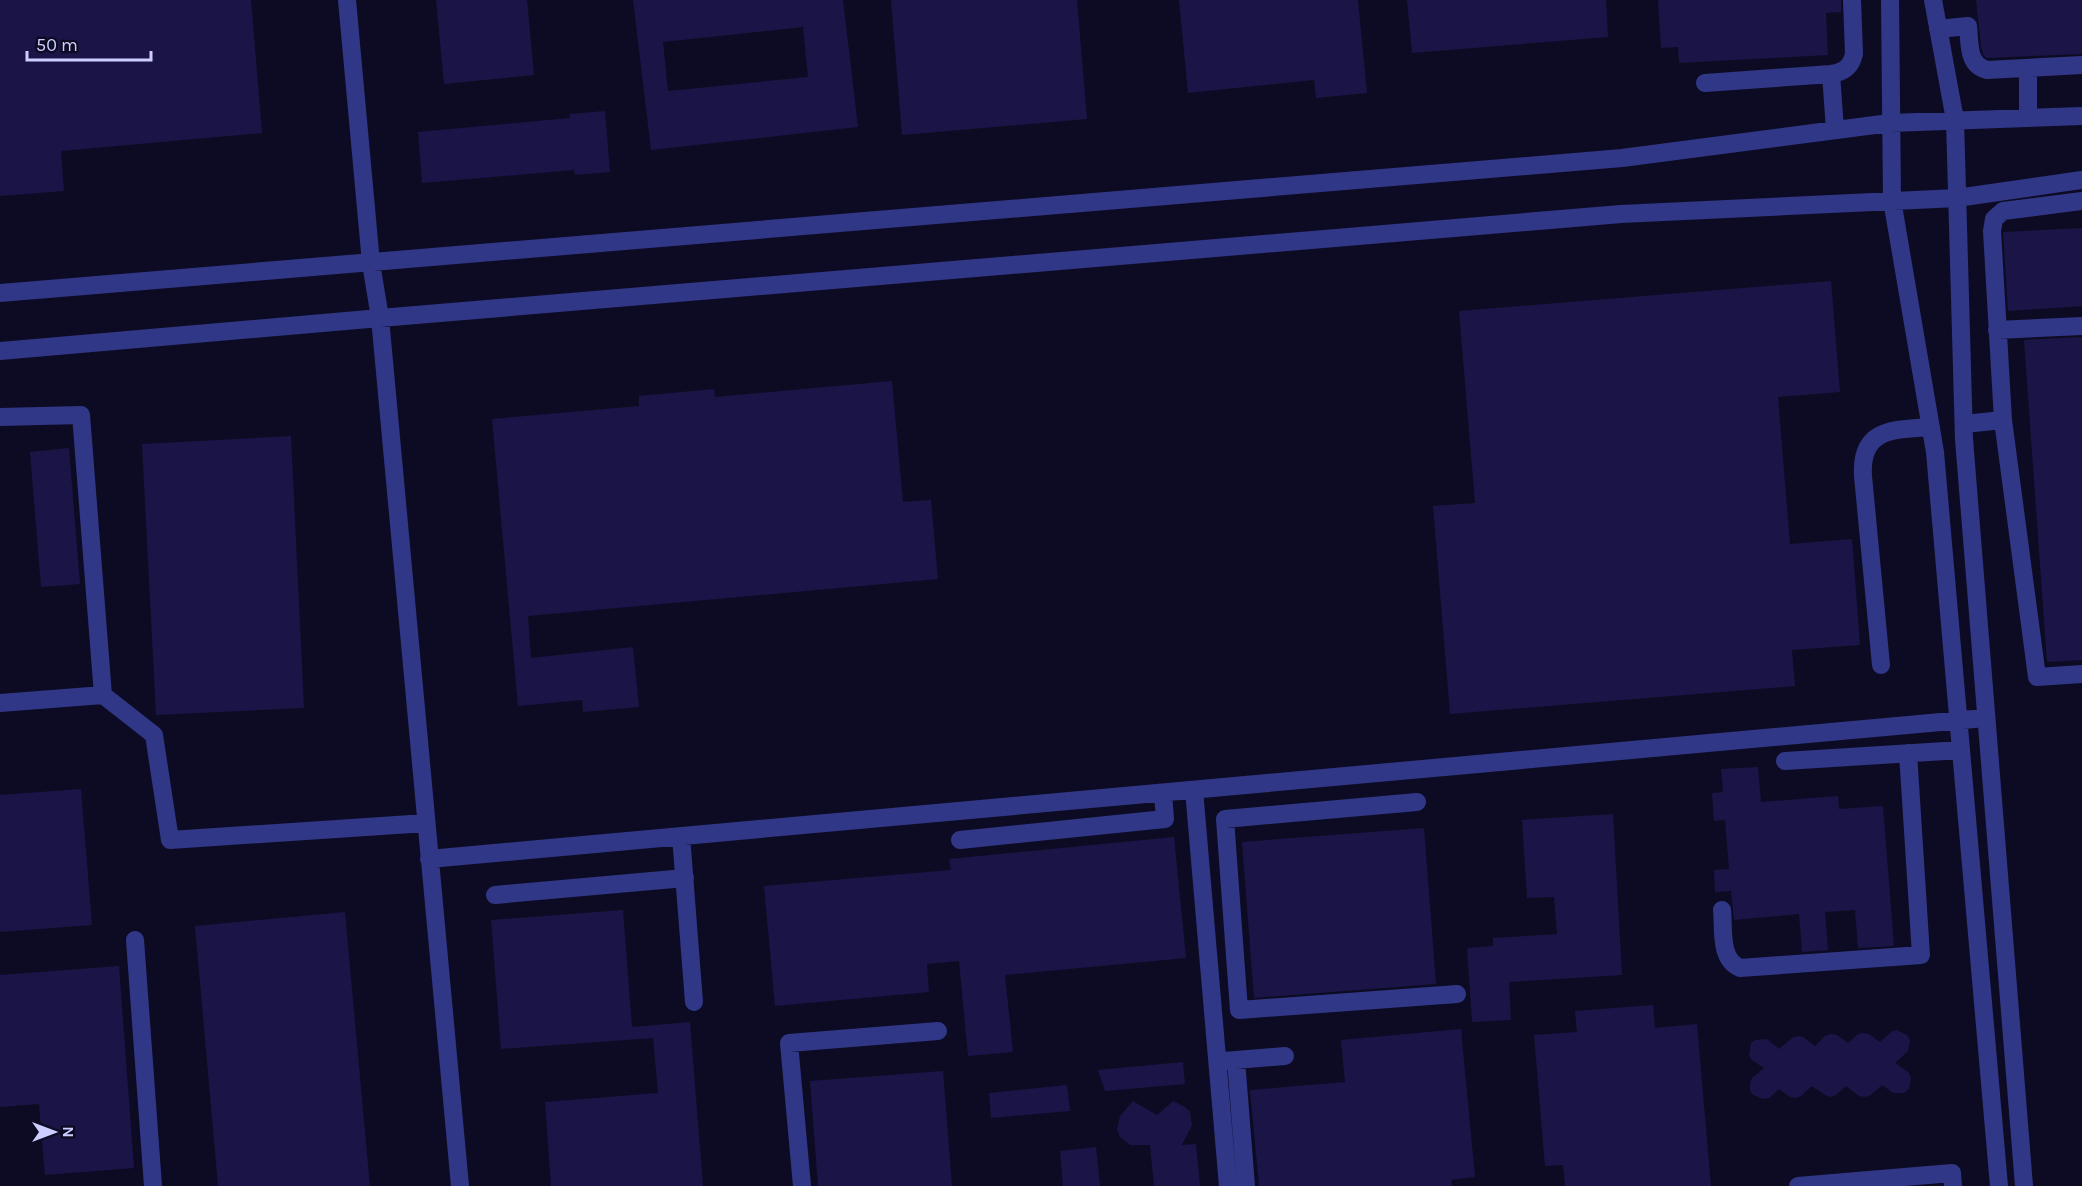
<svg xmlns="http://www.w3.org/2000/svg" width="2082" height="1186" font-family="Karla,sans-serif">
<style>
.building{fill:#1a1546;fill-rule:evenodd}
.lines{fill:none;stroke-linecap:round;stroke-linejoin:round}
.minor{stroke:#313787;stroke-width:18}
</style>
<rect width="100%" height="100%" fill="#0d0b23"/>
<path class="building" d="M0 0H251L262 133 61 151 64 191 0 196Z
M436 0H527L534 75 444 84Z
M633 0H843L858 127 651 150ZM803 27 808 77 668 91 663 42Z
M891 0H1077L1087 119 902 135Z
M1179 0H1358L1367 93 1316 98 1314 80 1188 93Z
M1407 0H1606L1608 37 1412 53Z
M1658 0H1841V12L1826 13 1828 55 1679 63 1678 47 1661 48Z
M1976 0H2082V54L1986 58 1983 54 1981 45Z
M605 111 610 172 575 175 574 170 422 183 418 132 570 118V114Z
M2082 228V306L2008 311 2003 232Z
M1831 281 1840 392 1778 397 1790 544 1852 539 1860 645 1792 650 1795 686 1450 714 1433 506 1475 503 1459 311Z
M2082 337V660L2047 662 2024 340Z
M892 381 903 502 931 500 938 579 528 616 531 658 633 647 639 707 583 712 582 700 518 706 492 419 639 406V396L714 389 715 397Z
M291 436 304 708 156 715 142 444Z
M69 448 80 584 41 587 30 452Z
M1758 767 1761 802 1838 796 1839 809 1883 806 1894 946 1858 948 1855 910 1825 912 1828 950 1802 952 1799 914 1734 920 1731 891 1715 892 1714 870 1729 869 1725 820 1714 821 1712 793 1723 792 1721 769Z
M81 789 92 925 0 932V795Z
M1613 814 1622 975 1509 982 1511 1020 1472 1022 1467 948 1493 946V938L1557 934 1554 897 1527 898 1522 820Z
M1424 828 1436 984 1254 998 1242 842Z
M1174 837 1186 958 1005 975 1013 1052 968 1056 959 961 927 964 929 992 775 1006 764 886 951 870 949 859Z
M623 910 632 1027 690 1022 703 1186H551L545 1102 658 1093 653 1038 501 1049 491 920Z
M345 912 370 1186H218L195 926Z
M119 966 134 1168 45 1175 39 1104 0 1107V975Z
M1653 1005 1655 1028 1697 1024 1711 1186H1565L1563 1165 1545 1166 1534 1035 1577 1032 1575 1011Z
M1461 1029 1475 1177 1451 1180 1452 1186H1259L1250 1090 1345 1082 1341 1040Z
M1897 1030 1907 1035 1910 1040 1908 1051 1895 1063 1908 1072 1911 1077 1909 1089 1904 1093H1893L1882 1085 1871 1095 1865 1097 1859 1096 1846 1086 1836 1095 1831 1097 1825 1095 1812 1086 1801 1096 1796 1098 1790 1097 1779 1089 1769 1098 1763 1099 1753 1095 1750 1090V1084L1752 1078 1764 1068 1752 1060 1749 1055 1751 1043 1755 1040 1767 1039 1779 1049 1792 1038 1798 1036 1803 1037 1815 1046 1825 1036 1831 1034 1837 1035 1848 1043 1858 1034 1863 1033 1869 1034 1880 1042 1891 1032Z
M1183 1062 1185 1084 1105 1091 1098 1070Z
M943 1071 952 1186H818L810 1081Z
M1067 1085 1070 1111 991 1118 989 1093Z
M1133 1101 1157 1115 1173 1101 1185 1107 1190 1112 1192 1125 1182 1145 1196 1144 1200 1186H1154L1150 1145H1130L1120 1137 1117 1130 1120 1116Z
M1096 1147 1100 1186H1063L1060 1151Z"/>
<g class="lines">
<path class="minor" d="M347 0 371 263 380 318 460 1186
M1890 0 1892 200 1935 452 1999 1186
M1933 0 1955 120 1964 439 2024 1186
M1938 29 1968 26C1970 43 1967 65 1987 70L2082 65
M1831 74 1835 130
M1705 83 1831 74C1844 72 1851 67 1854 54L1852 0
M2028 118V68
M2082 201 2003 211 1994 219 1992 231 2003 420 2037 677 2082 674
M0 293 1622 158 1890 123 2082 116
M1997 330 2082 326
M0 351 380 318 1621 214 1957 198 2082 180
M0 417 81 415 103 695 154 735 170 840 426 823
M1964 424 2003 420
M1881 665 1863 476C1860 427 1895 430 1931 427
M0 703 103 695
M1785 761 1961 750
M1194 790 1228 1186
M1417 802 1225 819 1239 1010 1457 994
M681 836 694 1002
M960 840 1165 819 1163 793
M429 859 1985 718
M495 895 685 878
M1722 910C1724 929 1719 959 1740 968L1921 955 1908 753
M135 940 153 1186
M1236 1060 1246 1186
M1224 1061 1285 1056
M802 1186 789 1043 938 1031
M1798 1186 1952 1173 1953 1186"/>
</g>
<g transform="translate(54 1132) rotate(90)" stroke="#0d0b23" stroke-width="4.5" paint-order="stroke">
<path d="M0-4.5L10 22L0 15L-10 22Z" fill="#cdcdff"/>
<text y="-9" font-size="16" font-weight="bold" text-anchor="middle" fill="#cdcdff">N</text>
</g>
<path d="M27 51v9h124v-9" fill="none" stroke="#cdcdff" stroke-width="3"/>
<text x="36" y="51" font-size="18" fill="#cdcdff" stroke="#0d0b23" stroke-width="4.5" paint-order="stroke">50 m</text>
</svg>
